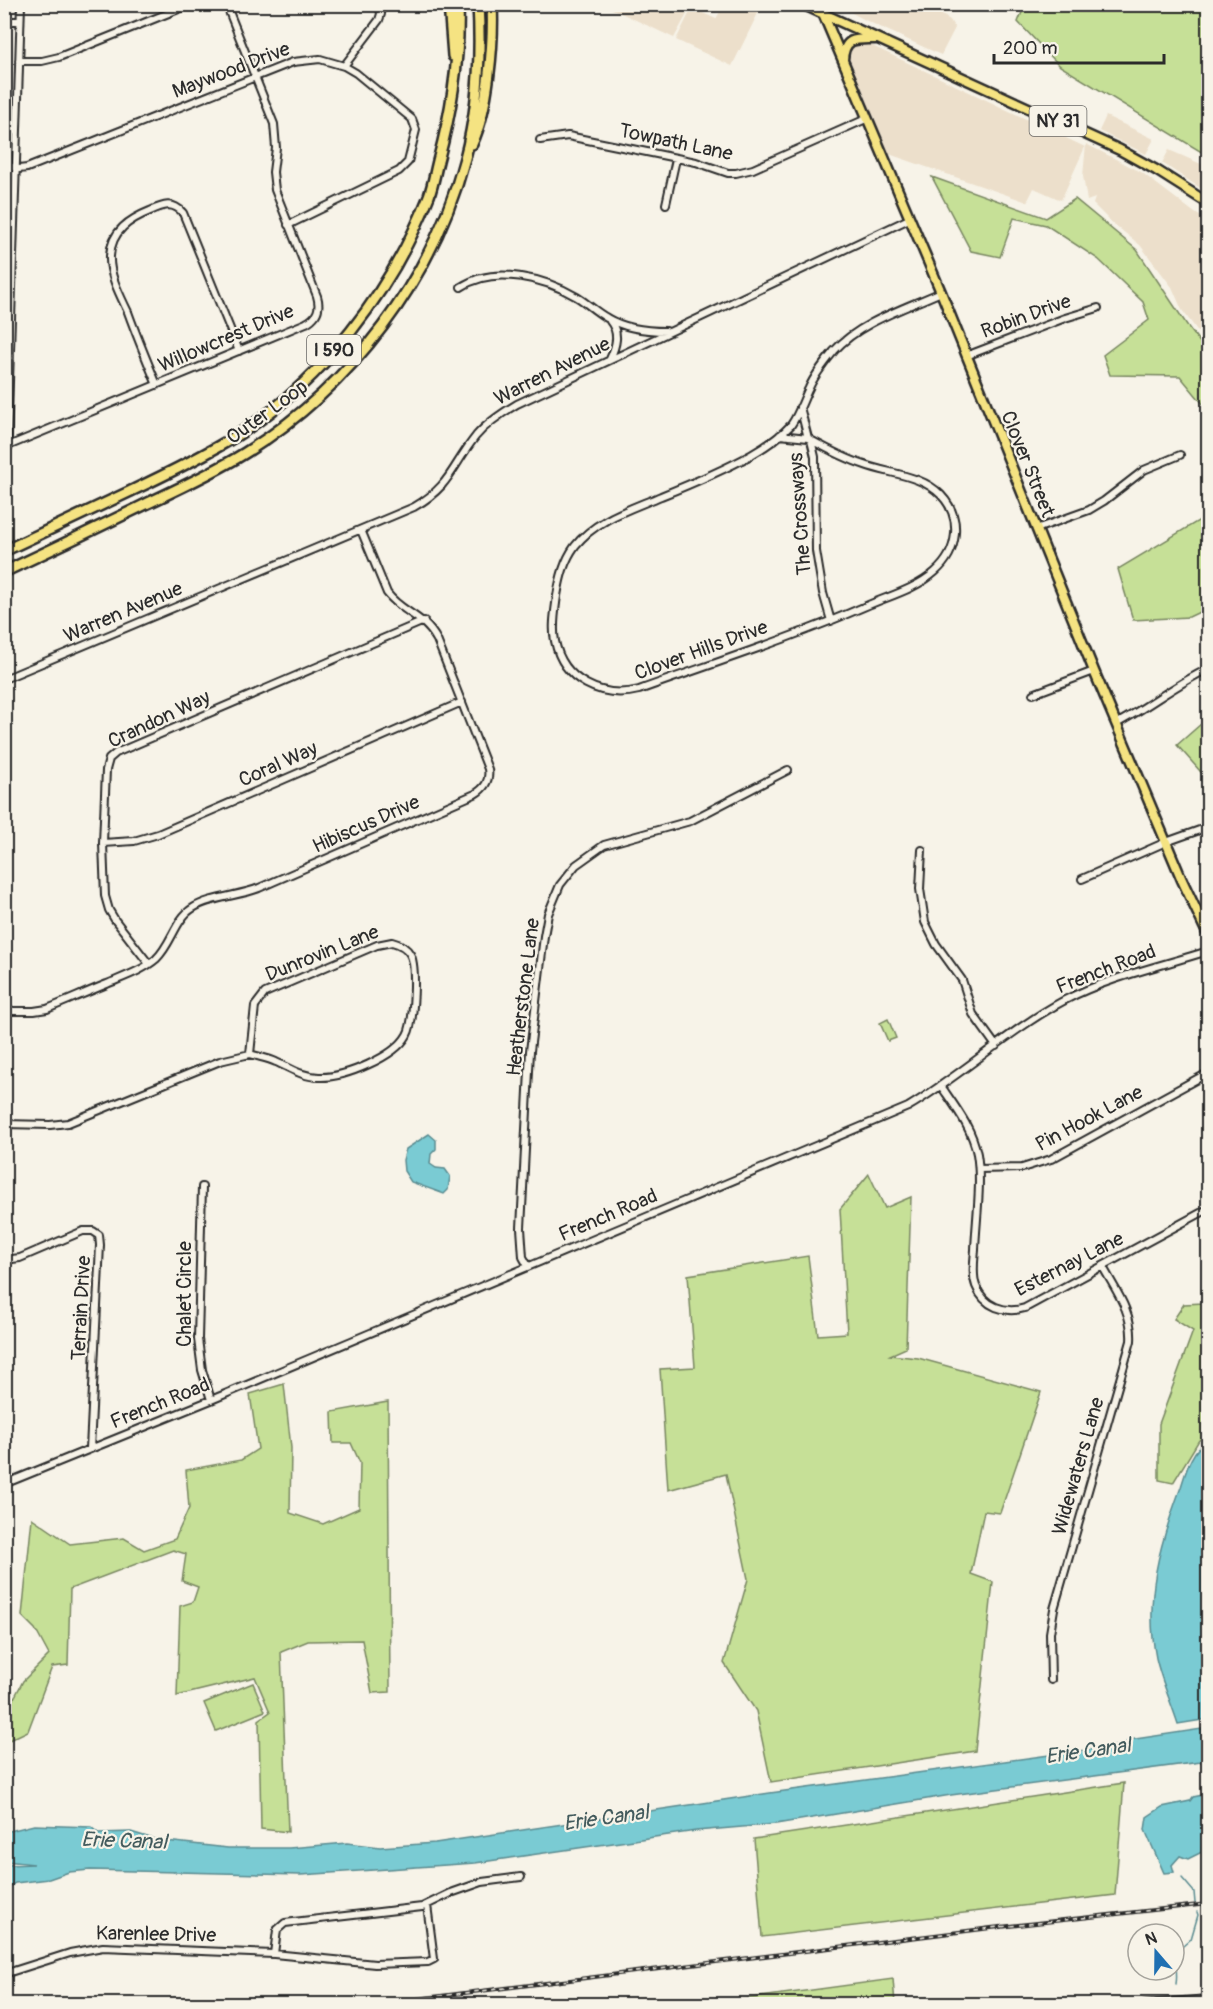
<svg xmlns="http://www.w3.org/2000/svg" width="1213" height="2009" font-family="Pangolin,sans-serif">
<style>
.built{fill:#ecdfcb}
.green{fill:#c6e097;stroke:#788661;stroke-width:1.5}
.water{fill:#7acbd3;stroke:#5a8b90;stroke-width:1.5}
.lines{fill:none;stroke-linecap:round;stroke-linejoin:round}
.stream{stroke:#5a8b90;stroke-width:1.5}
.minor-casing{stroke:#2b2b2b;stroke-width:10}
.major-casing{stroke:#2b2b2b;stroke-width:13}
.highway-casing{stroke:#2b2b2b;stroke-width:14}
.minor{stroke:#f7f3e8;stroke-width:6}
.major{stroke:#f5e382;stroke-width:8}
.highway{stroke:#f5e382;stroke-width:9}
.rail-casing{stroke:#2b2b2b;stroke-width:4}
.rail{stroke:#f7f3e8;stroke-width:1.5;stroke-dasharray:4.5;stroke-linecap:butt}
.labels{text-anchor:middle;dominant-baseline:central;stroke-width:4.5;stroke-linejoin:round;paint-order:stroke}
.shield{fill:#f7f3e8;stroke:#686764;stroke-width:1.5}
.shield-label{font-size:18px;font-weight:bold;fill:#2b2b2b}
.street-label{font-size:20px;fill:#2b2b2b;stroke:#f7f3e8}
.water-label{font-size:21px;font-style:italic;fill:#435b5d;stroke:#f7f3e8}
</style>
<rect width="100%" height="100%" fill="#f7f3e8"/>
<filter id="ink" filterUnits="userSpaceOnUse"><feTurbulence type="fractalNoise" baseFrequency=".0167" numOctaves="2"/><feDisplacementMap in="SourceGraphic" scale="12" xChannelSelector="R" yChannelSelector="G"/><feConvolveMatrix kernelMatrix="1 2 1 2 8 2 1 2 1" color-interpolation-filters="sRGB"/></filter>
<g filter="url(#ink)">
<path class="built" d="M724 4 762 5 732 66 676 40 692 8 716 19Z
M604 5H720L716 13 692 5 674 38Z
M837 5H926L950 20 955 28 941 55 867 21Z
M864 42 1085 147 1061 200 1034 188 1027 202 889 154 847 54 849 45Z
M1106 116 1154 139 1146 154 1099 131Z
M1086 144 1141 172 1195 213 1208 221V345L1182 310 1172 287 1140 245 1110 221 1093 204 1095 198 1087 201 1083 176Z
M1169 150 1208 167V193L1162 163Z"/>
<path class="green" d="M1025 5H1208V156L1060 66 1018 22Z
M932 177 1046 218 1075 199 1137 250 1189 328 1208 353V410L1180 376 1110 375 1103 355 1149 320 1143 302 1098 259 1046 225 1014 218 1000 257 971 251Z
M1208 515V608L1189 617 1133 620 1118 569Z
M1201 724H1208V780L1177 745Z
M888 1019 896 1038 888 1041 880 1023Z
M869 1174 885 1208 911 1197 906 1348 890 1355 918 1358 1041 1392 1000 1513 984 1511 971 1574 993 1582 975 1751 771 1782 756 1711 724 1663 748 1579 726 1474 668 1490 660 1369 695 1367 688 1275 808 1256 818 1335 847 1333 840 1209Z
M1208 1296V1436L1199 1440 1173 1483 1159 1480V1424L1193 1331 1174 1319 1184 1304 1204 1303Z
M284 1384 291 1448 290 1513 323 1524 359 1508 360 1463 351 1443H333L332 1412 388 1402 390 1692 372 1693 362 1640 308 1641 281 1652 288 1832 261 1829 259 1720 270 1712 255 1677 177 1696 180 1606 193 1602 198 1587 182 1581 186 1554 173 1550 70 1589 68 1665 52 1667 28 1731 5 1742V1708L10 1706 23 1681 49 1655 35 1629 22 1616 32 1518 70 1544 124 1538 144 1550 175 1539 189 1508 186 1470 241 1460 258 1449 250 1394Z
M253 1683 265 1711 216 1731 204 1703Z
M1124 1783 1115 1895 762 1937 754 1839Z
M893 1979 895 2004H708Z"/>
<path class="water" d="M429 1134 436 1140V1149L431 1154 430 1164 436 1168 445 1169 450 1176 448 1190 444 1194 411 1182 404 1171 403 1160 406 1149Z
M1208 1441V1719L1178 1724C1171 1702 1161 1680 1156 1658 1144 1597 1160 1543 1181 1487 1186 1471 1192 1448 1208 1441Z
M1208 1728V1761L951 1795 776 1824 696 1831 475 1863 301 1875 90 1870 69 1872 49 1879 15 1883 5 1890V1865L34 1864 5 1861V1832L34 1825 91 1827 98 1833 131 1832 157 1840 228 1848H289L347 1843 380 1847 435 1843 770 1793 1123 1745 1129 1740Z
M1208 1794V1851L1202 1848V1852L1188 1859 1180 1856 1172 1865 1174 1872 1164 1873 1145 1830 1147 1817 1162 1807 1190 1801 1193 1797Z"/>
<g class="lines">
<path class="stream" d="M1182 1878 1194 1892 1195 1903
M1176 1984C1178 1973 1175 1964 1175 1953L1191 1939 1198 1915 1197 1912"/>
<g class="minor-casing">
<path id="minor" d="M4 21H20
M19 61H42L59 57 191 4
M344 66 379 20 381 14 379 4
M540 140 568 136 696 162 728 173H736L753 169 866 119
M4 165 19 169 27 168 293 62 320 59 344 66 356 73 412 119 416 130 408 162 399 171 288 225
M666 204 676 159
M461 287C494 265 545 278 577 297 587 303 596 312 607 318 624 328 646 331 666 331
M966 356 1065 318 1098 308
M610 359C616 346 620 333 610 321
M157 385C147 361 137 337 128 312 120 295 109 275 110 256 111 231 130 219 150 211 163 205 173 201 183 213L239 351
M800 407 808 438 811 440C829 450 846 459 865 465 890 474 922 475 941 495 963 518 958 552 935 572 916 589 889 596 866 606 792 638 714 663 639 690 602 699 563 681 555 641 552 627 555 611 557 596 560 578 564 561 575 546 596 519 631 509 661 496 691 484 722 471 751 455 765 447 780 437 791 425 799 414 803 400 809 388 815 374 825 362 834 351 860 322 906 308 941 292
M780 435 808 438
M811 440 815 457 816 551 823 593 831 621
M8 446 306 323C317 317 321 309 317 296L275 190 273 172 276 148 274 124 226 4
M1036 529 1089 510 1104 501 1144 470 1180 455
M4 539 21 4
M4 679 414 507C451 486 452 466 476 436 487 423 502 413 517 404L909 219
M1033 694 1094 671
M1116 724C1148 707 1176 684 1208 669
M103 843 134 841 158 834 462 702
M922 850 920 889 925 922 936 944 962 980 973 1014 996 1046
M1082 879 1166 842 1208 827
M392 942C400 944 406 947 410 954 417 965 414 1023 407 1035 395 1057 344 1078 319 1077 303 1077 290 1068 276 1062 268 1058 259 1057 250 1054L255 1006 265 993 377 945Z
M149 964 115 920 109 910 105 896 103 843 106 770 109 759 116 753 424 621
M4 1011H34L47 1009C67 1001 87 992 107 984 123 977 142 971 156 959 172 944 175 919 193 908 210 897 239 896 259 888L475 794C485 788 490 781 488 769L437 640C424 615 402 613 387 593L361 530
M941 1086C956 1108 972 1128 977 1154 982 1183 976 1220 975 1250 974 1262 972 1275 976 1286 984 1307 1005 1314 1025 1308L1208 1209
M4 1124 50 1125 68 1123 220 1061 250 1054
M979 1169 1022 1168 1051 1159 1208 1073
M202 1187 198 1339 202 1370 211 1400
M4 1260 20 1258 83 1231H93L99 1235 100 1245 90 1449
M528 1266 523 1257 521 1228 530 1051 544 936 548 914 560 885 576 865 604 845 690 821 788 770
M4 1484 211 1400 908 1107C962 1075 1009 1030 1065 1000 1109 977 1161 966 1208 951
M1051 1680 1050 1633 1054 1609 1131 1341C1133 1313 1116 1291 1103 1267
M274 1954 277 1930 285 1923 422 1907 451 1893 482 1882 521 1877
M4 1974 70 1953 103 1947 274 1954 375 1964 428 1962 434 1959 427 1905
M1145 2004 1208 1999"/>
</g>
<g class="major-casing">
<path id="major" d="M802 4 1120 150 1156 170 1208 203
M819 4 941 292 1094 671 1182 880 1208 935
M843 60C844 36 858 39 876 39"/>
</g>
<g class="highway-casing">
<path id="highway" d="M449 4 453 56
M472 144C488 110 494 42 492 4
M4 551C47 531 89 511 131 491 167 474 202 457 236 436 323 381 391 292 429 196 433 185 435 173 438 161 452 110 460 58 458 4
M4 572C51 550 97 528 144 505 178 489 213 473 245 453 351 387 433 279 465 158 478 109 481 55 478 4"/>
</g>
<use href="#minor" class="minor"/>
<use href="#major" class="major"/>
<use href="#highway" class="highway"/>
<g class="rail-casing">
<path id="rail" d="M376 2004 991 1928 1208 1904"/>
</g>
<use href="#rail" class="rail"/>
</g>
</g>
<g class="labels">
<g class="shield">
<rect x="1029.5" y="106" width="57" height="30" rx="4.5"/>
<rect x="307" y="335" width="54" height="30" rx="4.5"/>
</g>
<g class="shield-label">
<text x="1058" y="121">NY 31</text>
<text x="334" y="350">I 590</text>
</g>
<g class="street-label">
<text transform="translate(231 70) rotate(-21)">Maywood Drive</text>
<text transform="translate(676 142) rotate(12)">Towpath Lane</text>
<text transform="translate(1026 316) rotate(-20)">Robin Drive</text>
<text transform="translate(226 338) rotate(-23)">Willowcrest Drive</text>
<text transform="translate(552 371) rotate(-27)">Warren Avenue</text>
<text transform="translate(267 412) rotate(-36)">Outer Loop</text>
<text transform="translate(1028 464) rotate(68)">Clover Street</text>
<text transform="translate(800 514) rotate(-94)">The Crossways</text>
<text transform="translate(123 612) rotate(-23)">Warren Avenue</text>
<text transform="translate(701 650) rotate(-20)">Clover Hills Drive</text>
<text transform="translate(159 719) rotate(-25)">Crandon Way</text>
<text transform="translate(278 764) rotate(-24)">Coral Way</text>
<text transform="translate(366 824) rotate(-24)">Hibiscus Drive</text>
<text transform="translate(322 953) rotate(-22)">Dunrovin Lane</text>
<text transform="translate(1106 969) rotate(-21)">French Road</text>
<text transform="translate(523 997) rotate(-83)">Heatherstone Lane</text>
<text transform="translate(1089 1118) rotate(-28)">Pin Hook Lane</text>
<text transform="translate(608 1215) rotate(-23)">French Road</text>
<text transform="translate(1069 1264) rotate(-27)">Esternay Lane</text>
<text transform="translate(184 1294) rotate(-90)">Chalet Circle</text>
<text transform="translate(81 1308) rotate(-87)">Terrain Drive</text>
<text transform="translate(160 1403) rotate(-22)">French Road</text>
<text transform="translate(1078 1466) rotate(-74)">Widewaters Lane</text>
<text transform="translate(156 1934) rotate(1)">Karenlee Drive</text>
</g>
<g class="water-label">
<text transform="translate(1088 1751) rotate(-8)">Erie Canal</text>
<text transform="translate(606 1818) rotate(-8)">Erie Canal</text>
<text transform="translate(124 1841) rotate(2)">Erie Canal</text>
</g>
</g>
<rect width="1213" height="2009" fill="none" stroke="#f7f3e8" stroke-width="24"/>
<rect x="12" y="12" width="1189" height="1985" fill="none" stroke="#2b2b2b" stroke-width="2" filter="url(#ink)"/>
<g transform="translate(1156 1952) rotate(340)"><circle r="28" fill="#f7f3e8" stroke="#a5a39c" stroke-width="1.5"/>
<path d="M0-4.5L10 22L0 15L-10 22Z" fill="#1f6fb2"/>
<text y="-9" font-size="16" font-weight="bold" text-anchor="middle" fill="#2b2b2b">N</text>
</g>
<path d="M994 54v9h170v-9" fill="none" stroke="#2b2b2b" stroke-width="3"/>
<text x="1003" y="54" font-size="18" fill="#2b2b2b" stroke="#f7f3e8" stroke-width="4.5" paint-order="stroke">200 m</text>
</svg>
